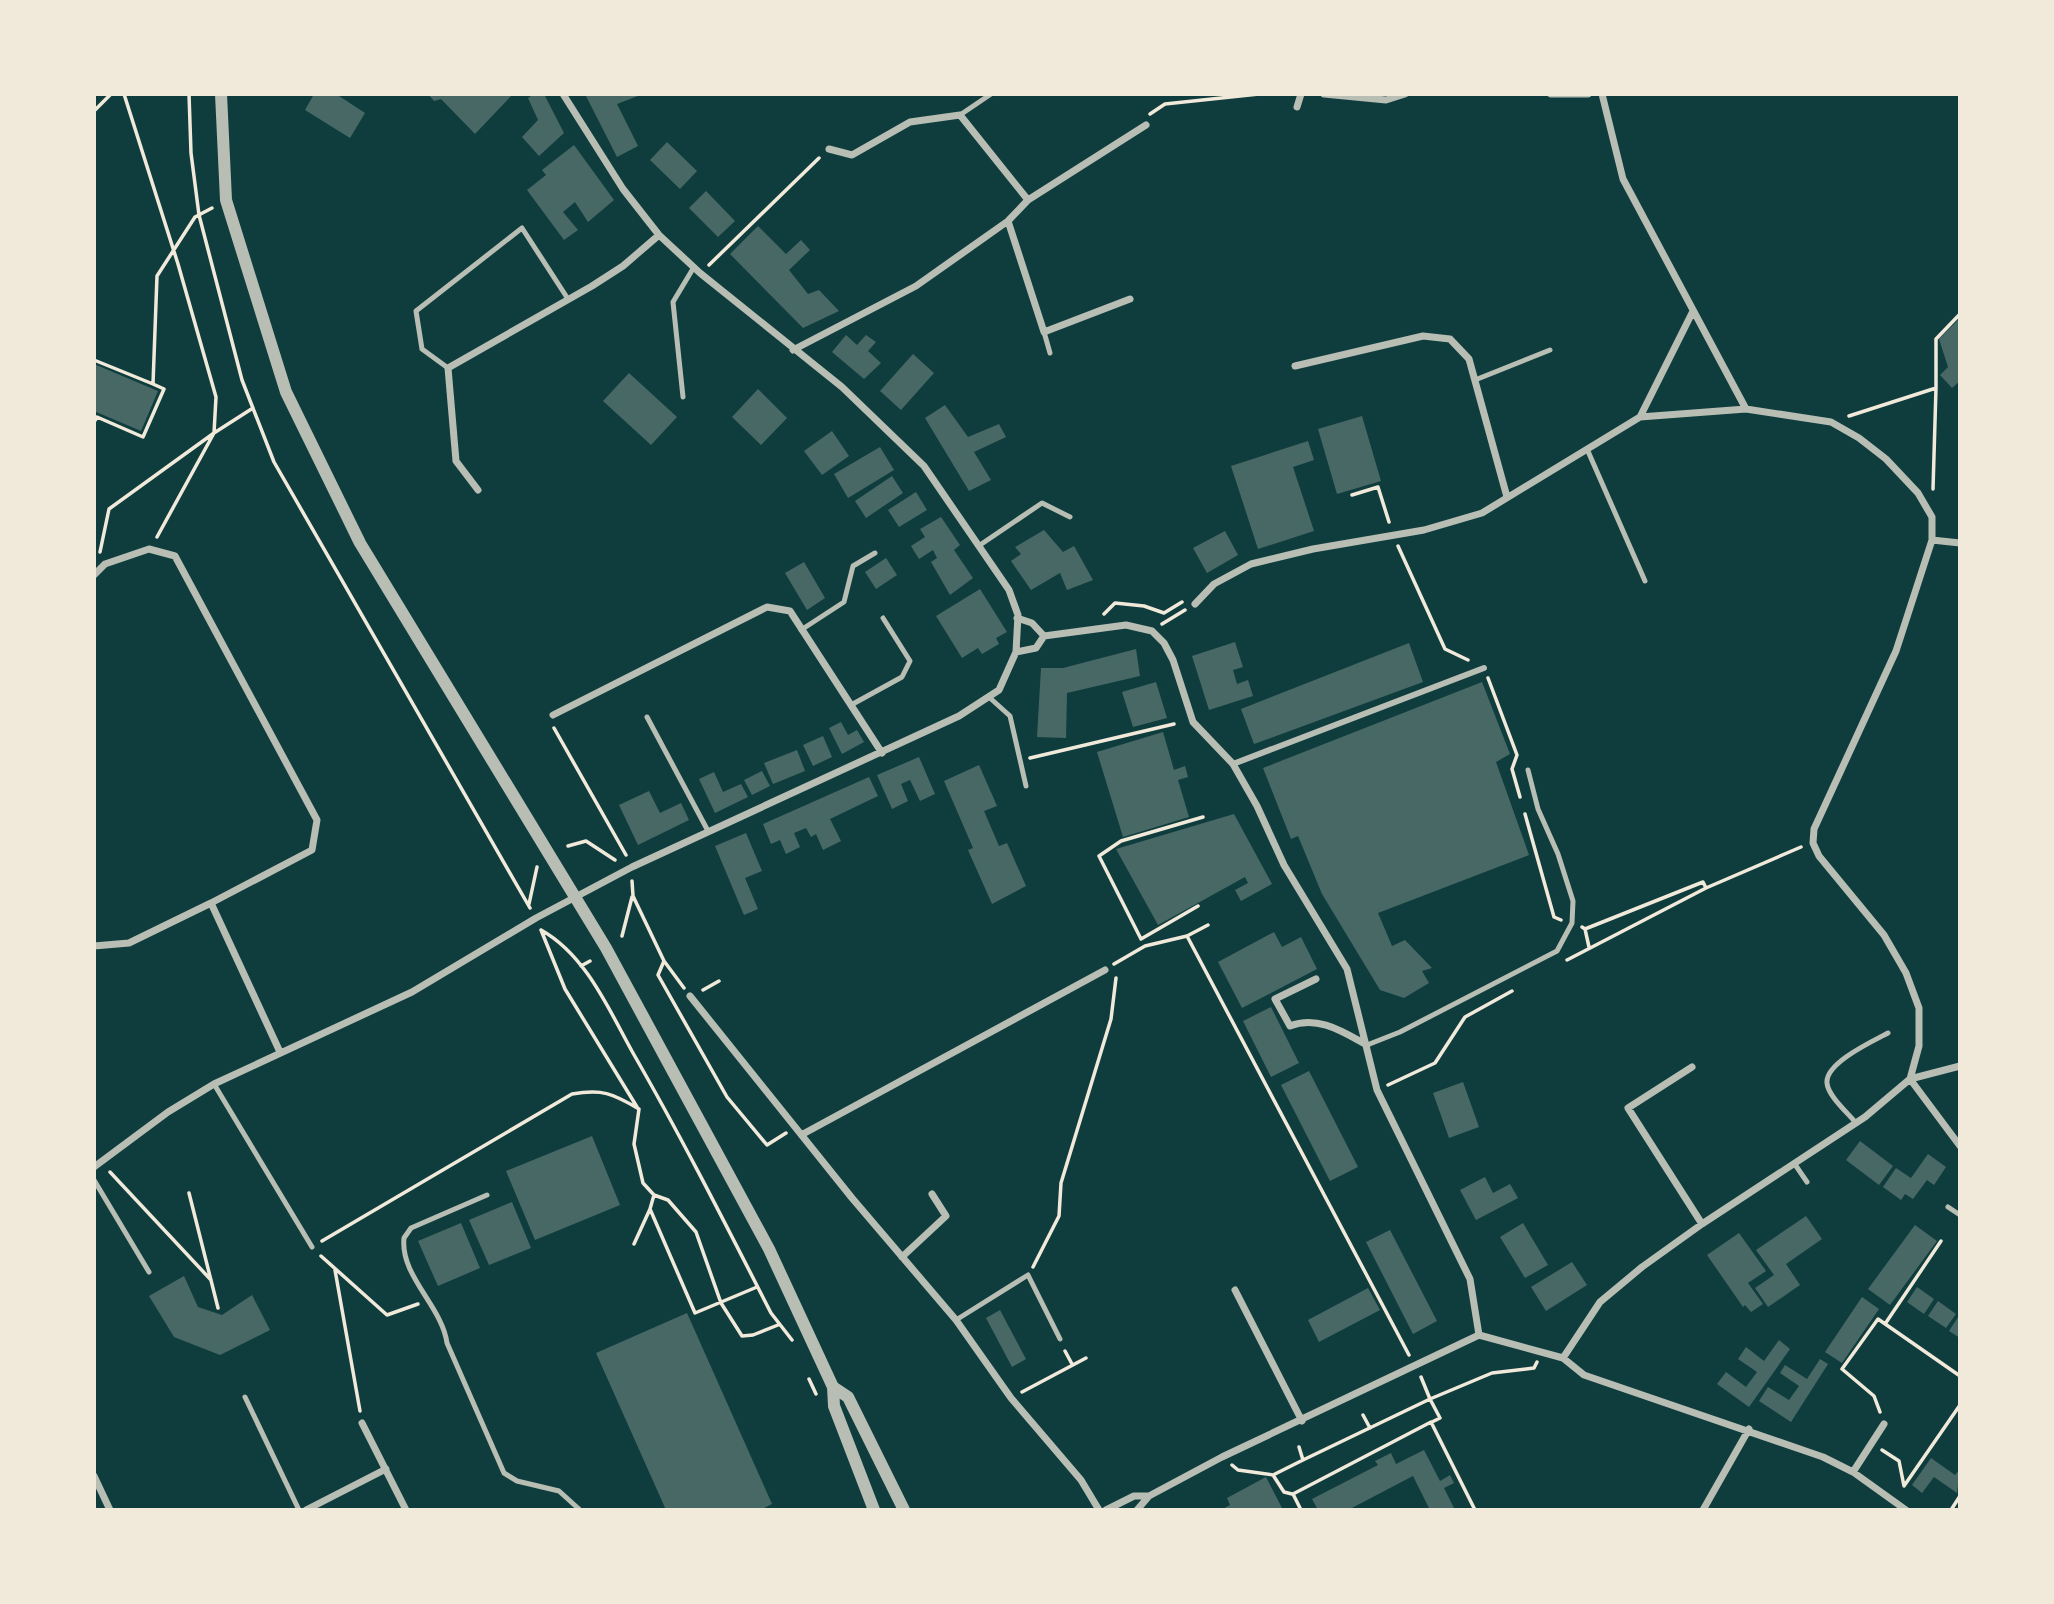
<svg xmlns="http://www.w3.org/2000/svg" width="2054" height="1604" font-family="Helvetica,sans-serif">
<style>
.building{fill:#486865}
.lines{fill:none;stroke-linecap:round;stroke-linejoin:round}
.path{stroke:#f1e9da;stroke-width:3.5}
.service{stroke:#b8beb3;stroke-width:5}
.pedestrian{stroke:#b8beb3;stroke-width:6}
.minor{stroke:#b8beb3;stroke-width:7}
.tertiary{stroke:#b8beb3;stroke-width:12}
</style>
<rect width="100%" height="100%" fill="#0f3d3e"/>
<path class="building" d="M314 94H336L365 113 350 138 305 110Z
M428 94H513L475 134 441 99 434 101Z
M534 94H544L564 133 539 156 522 137 538 120 528 98Z
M585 94H643L617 104 638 146 617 157Z
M667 142 697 171 680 189 650 160Z
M574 145 614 200 588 222 575 202 563 212 578 230 564 240 527 190 546 175 542 170Z
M706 191 735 221 718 237 689 208Z
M758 226 786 254 801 240 810 250 789 270 808 294 819 290 839 311 803 328 730 254Z
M1960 318V381L1952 388 1940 375 1948 367 1939 339Z
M846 335 857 345 866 335 876 342 868 351 881 363 864 379 832 352Z
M913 354 934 373 901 410 880 391Z
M94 364 158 391 141 431 94 411Z
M629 373 677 417 651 445 603 401Z
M758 389 787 418 761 445 732 417Z
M945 405 968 437 999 424 1006 437 974 452 991 480 969 491 925 418Z
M1362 416 1381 481 1337 494 1318 429Z
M832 431 849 456 822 475 804 451Z
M1308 441 1314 460 1293 467 1314 531 1258 549 1231 466Z
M880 447 894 470 848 498 834 474Z
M892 476 903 493 866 518 855 501Z
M916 492 927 510 899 527 888 510Z
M941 517 960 545 954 550 973 578 950 595 931 562 937 558 933 550 919 559 911 546 925 537 920 529Z
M1044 530 1063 552 1074 546 1093 580 1067 590 1060 573 1031 590 1011 561 1021 554 1015 547Z
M1225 531 1238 555 1207 573 1193 548Z
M886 558 897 575 876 589 865 572Z
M804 562 825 598 807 610 785 573Z
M980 589 1007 632 996 638 999 644 982 654 978 648 962 658 936 616Z
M1235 642 1243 667 1233 670 1237 684 1248 680 1253 696 1209 710 1192 656Z
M1409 643 1423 682 1254 744 1241 709Z
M1136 649 1140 676 1067 693 1066 738 1037 737 1041 668H1063Z
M1156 682 1167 718 1133 727 1122 692Z
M1482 682 1510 754 1496 762 1529 855 1378 913 1392 946 1405 940 1432 968 1422 971 1429 983 1404 998 1380 990 1322 894 1298 836 1291 839 1263 768Z
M841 722 848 735 857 730 864 742 842 754 829 728Z
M1163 732 1174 770 1185 766 1188 777 1178 780 1189 817 1123 837 1097 752Z
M823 736 832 757 813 766 803 745Z
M797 750 805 771 773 784 764 763Z
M919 757 935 794 920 801 910 780 901 784 908 801 892 809 877 775Z
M979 765 997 806 984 811 999 846 1007 843 1026 886 992 904 968 850 973 848 944 781Z
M762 771 770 786 752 795 744 780Z
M714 772 723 792 741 784 748 797 715 813 699 779Z
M869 777 878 796 830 819 841 841 823 850 816 834 811 837 806 828 794 833 800 847 786 854 780 840 771 844 763 824Z
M649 791 660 813 681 803 689 820 638 845 619 805Z
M1234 814 1272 884 1241 901 1235 890 1248 883 1245 877 1158 925 1116 849Z
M746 833 762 871 745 878 758 909 744 915 715 846Z
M1274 932 1282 947 1301 937 1317 969 1242 1008 1218 962Z
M1271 1007 1299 1063 1271 1077 1243 1021Z
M1309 1071 1358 1167 1330 1181 1281 1085Z
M1463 1082 1479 1127 1449 1138 1433 1093Z
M592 1136 620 1205 535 1240 506 1171Z
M1860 1141 1893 1166 1879 1185 1846 1160Z
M1928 1154 1946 1167 1934 1185 1927 1180 1913 1199 1905 1194 1901 1200 1883 1187 1896 1168 1911 1178Z
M1485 1177 1493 1193 1510 1184 1518 1198 1476 1220 1460 1190Z
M512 1202 531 1248 489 1265 469 1220Z
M1806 1216 1822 1239 1786 1264 1800 1285 1768 1307 1755 1288 1774 1275 1756 1250Z
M461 1223 480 1268 438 1286 418 1241Z
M1523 1223 1548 1265 1525 1278 1500 1237Z
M1915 1225 1937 1241 1890 1305 1868 1289Z
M1390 1230 1437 1321 1413 1334 1366 1242Z
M1739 1233 1766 1271 1748 1283 1763 1304 1751 1312 1745 1305 1743 1307 1707 1255Z
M1572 1262 1587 1285 1546 1311 1531 1287Z
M184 1276 198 1307 222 1315 252 1295 270 1330 220 1355 174 1337 149 1296Z
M1917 1287 1934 1299 1924 1314 1907 1302Z
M1368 1288 1380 1310 1319 1342 1308 1320Z
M1862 1297 1879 1309 1842 1363 1825 1352Z
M1938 1301 1956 1314 1946 1328 1928 1316Z
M1000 1310 1026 1359 1012 1367 986 1318Z
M687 1313 772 1504 760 1510H666L596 1353Z
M1960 1314V1338L1949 1331Z
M1779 1340 1790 1349 1749 1407 1717 1384 1726 1372 1746 1387 1757 1372 1738 1359 1746 1347 1764 1361Z
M1820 1359 1828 1364 1791 1422 1759 1401 1768 1387 1789 1400 1799 1386 1780 1373 1785 1365 1807 1379Z
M1424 1450 1440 1481 1450 1475 1454 1483 1444 1488 1455 1510H1430L1413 1476 1348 1510H1318L1312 1499 1378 1465 1375 1461 1391 1453 1396 1464Z
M1931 1458 1955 1475 1960 1469 1957 1493 1934 1477 1922 1493 1912 1485Z
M1266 1477 1283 1510H1221L1230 1505 1227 1498Z"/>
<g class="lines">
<path class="path" d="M124 94 178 264 216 397 214 433 157 537
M189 94 191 153 199 215 242 380 274 462 530 908
M94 111 111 94
M1150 114 1165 104 1259 94
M709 265 819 158
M94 360 153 384
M1936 388V339L1960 314
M1849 416 1936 388 1933 489
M94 422 97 417 143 437 164 389 153 384 157 276 195 217 212 208
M1352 495 1378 487 1389 522
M1398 546 1445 649 1468 660
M100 552 109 509 214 433 253 408
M1104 614 1115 603 1144 606 1164 613 1182 602
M1162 624 1185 610
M1488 678 1517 755 1512 769 1520 797
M554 728 626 855
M1030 758 1174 724
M1525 814 1554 917 1561 920
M568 846 586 841 615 860
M632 881 633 896 664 961 658 975 727 1097 767 1145 786 1133
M529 904 537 867
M1198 906 1141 939 1099 856 1121 841 1203 817
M1582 927 1585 929 1703 882 1706 888 1801 847
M1585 929 1589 947
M541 930C586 955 609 1010 633 1053 682 1138 726 1225 771 1313L792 1340
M541 930 565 989 637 1107
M622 936 632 897
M1187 936 1409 1355
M1567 960 1706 888
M664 961 684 988
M1114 964 1145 946 1187 936 1208 925
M581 966 590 961
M703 990 719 981
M1388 1085 1435 1063 1465 1017 1512 991
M110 1172 211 1280
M189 1193 218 1308
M654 1195 650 1209 695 1313 757 1287
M322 1241 572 1094C602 1089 612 1093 639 1109L634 1144 643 1183 654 1195 668 1200 696 1232 721 1303 742 1336 753 1335 778 1325
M634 1244 650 1209
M321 1256 387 1315 418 1304
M1033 1267 1059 1216 1061 1183 1111 1019 1116 978
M335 1270 360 1411
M1885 1324 1941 1241
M1065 1351 1072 1364
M809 1379 816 1394
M1022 1392 1086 1358
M1880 1412 1874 1396 1842 1369 1878 1319 1960 1376
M1363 1415 1370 1428
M1432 1422 1440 1418 1430 1399 1492 1373 1534 1368 1537 1362
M1882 1450 1899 1461 1904 1486 1960 1405
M1303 1460 1430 1399 1421 1377
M1232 1465 1238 1470 1273 1475 1284 1492 1292 1494
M1273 1475 1303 1460 1299 1447
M1301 1510 1293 1494 1431 1422 1475 1510
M1951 1510 1960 1496"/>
<path class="service" d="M960 115 991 94
M1044 332 1050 353
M448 368 422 349 416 311 522 228 568 299
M1475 380 1550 350
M683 397 673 302 694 267
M1587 449 1645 581
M980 545 1042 503 1070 517
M801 630 844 602 853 566 875 553
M990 698 1010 716 1026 786
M851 705 902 677 910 661 883 618
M647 717 708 831
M1367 1045 1400 1032 1557 951 1572 923 1573 901 1558 854 1538 809 1528 770
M214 1084 312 1247
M1856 1123C1848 1113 1828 1096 1827 1083 1825 1063 1873 1041 1888 1033
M1794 1163 1807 1182
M94 1180 149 1272
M487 1195 411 1228 404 1238C400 1276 442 1306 447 1343L504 1473 517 1481 559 1491 580 1510
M1948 1207 1960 1215
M956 1320 1028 1275 1060 1339
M245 1397 299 1510"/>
<path class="pedestrian" d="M1233 764 1484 668"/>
<path class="minor" d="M1324 94 1386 100 1405 94
M1551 94H1588
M1602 94 1623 179 1746 409
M1297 107 1301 94
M829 149 852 155 910 122 960 115 1028 200
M1008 221 1044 332 1130 299
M793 350 916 286 1008 221 1028 200 1146 125
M1295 366 1423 336 1450 339 1469 359 1507 497
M1640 417 1693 311
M478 490 456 461 448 368 592 286 623 266 659 235
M1932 540 1960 543
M94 575 105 564 149 549 175 556 317 820 312 850 211 903
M1195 604 1214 584 1251 564 1313 549 1424 530 1482 513 1640 417 1746 409 1831 422 1859 438 1886 459 1918 493 1932 517V540L1896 651 1814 829 1813 843 1819 856 1884 935 1906 973 1919 1008V1046L1910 1079 1865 1117 1702 1224 1642 1267 1600 1302 1563 1358
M1017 618 1032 623 1044 636
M1044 636 1126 625 1152 631 1164 643 1173 660 1193 722 1233 764 1257 806 1284 865 1347 969 1377 1090 1470 1279 1479 1335
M1016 652 1036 648 1044 636
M553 715 767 607 790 611 882 753
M94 946 129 943 211 903 280 1052
M1316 979 1275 999 1290 1026C1318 1015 1343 1032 1367 1045
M690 996 852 1198 956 1320 1011 1398 1081 1480 1099 1510
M1960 1066 1910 1079 1960 1146
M1692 1067 1628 1108 1702 1224
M803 1134 1105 970
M94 1167 168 1112 214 1084 412 992 536 918 632 867 959 716 999 690 1016 652 1018 615 1009 590 924 466 842 387 700 273 659 235 623 189 563 94
M902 1257 946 1216 932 1194
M1235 1290 1302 1421
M1479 1335 1563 1358 1584 1375 1823 1457 1853 1472 1906 1510
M362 1423 406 1510
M1853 1472 1884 1424
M94 1476 110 1510
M306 1510 386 1469
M1106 1510 1134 1496H1149L1222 1457 1479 1335
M1137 1510 1149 1496
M1703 1510 1749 1429"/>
<path class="tertiary" d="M221 94 226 200 286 392 360 543 606 948 769 1249 833 1387 834 1406 874 1510
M833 1387 848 1397 904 1510"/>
</g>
<rect width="2054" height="1604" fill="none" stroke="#f1e9da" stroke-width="192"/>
</svg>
